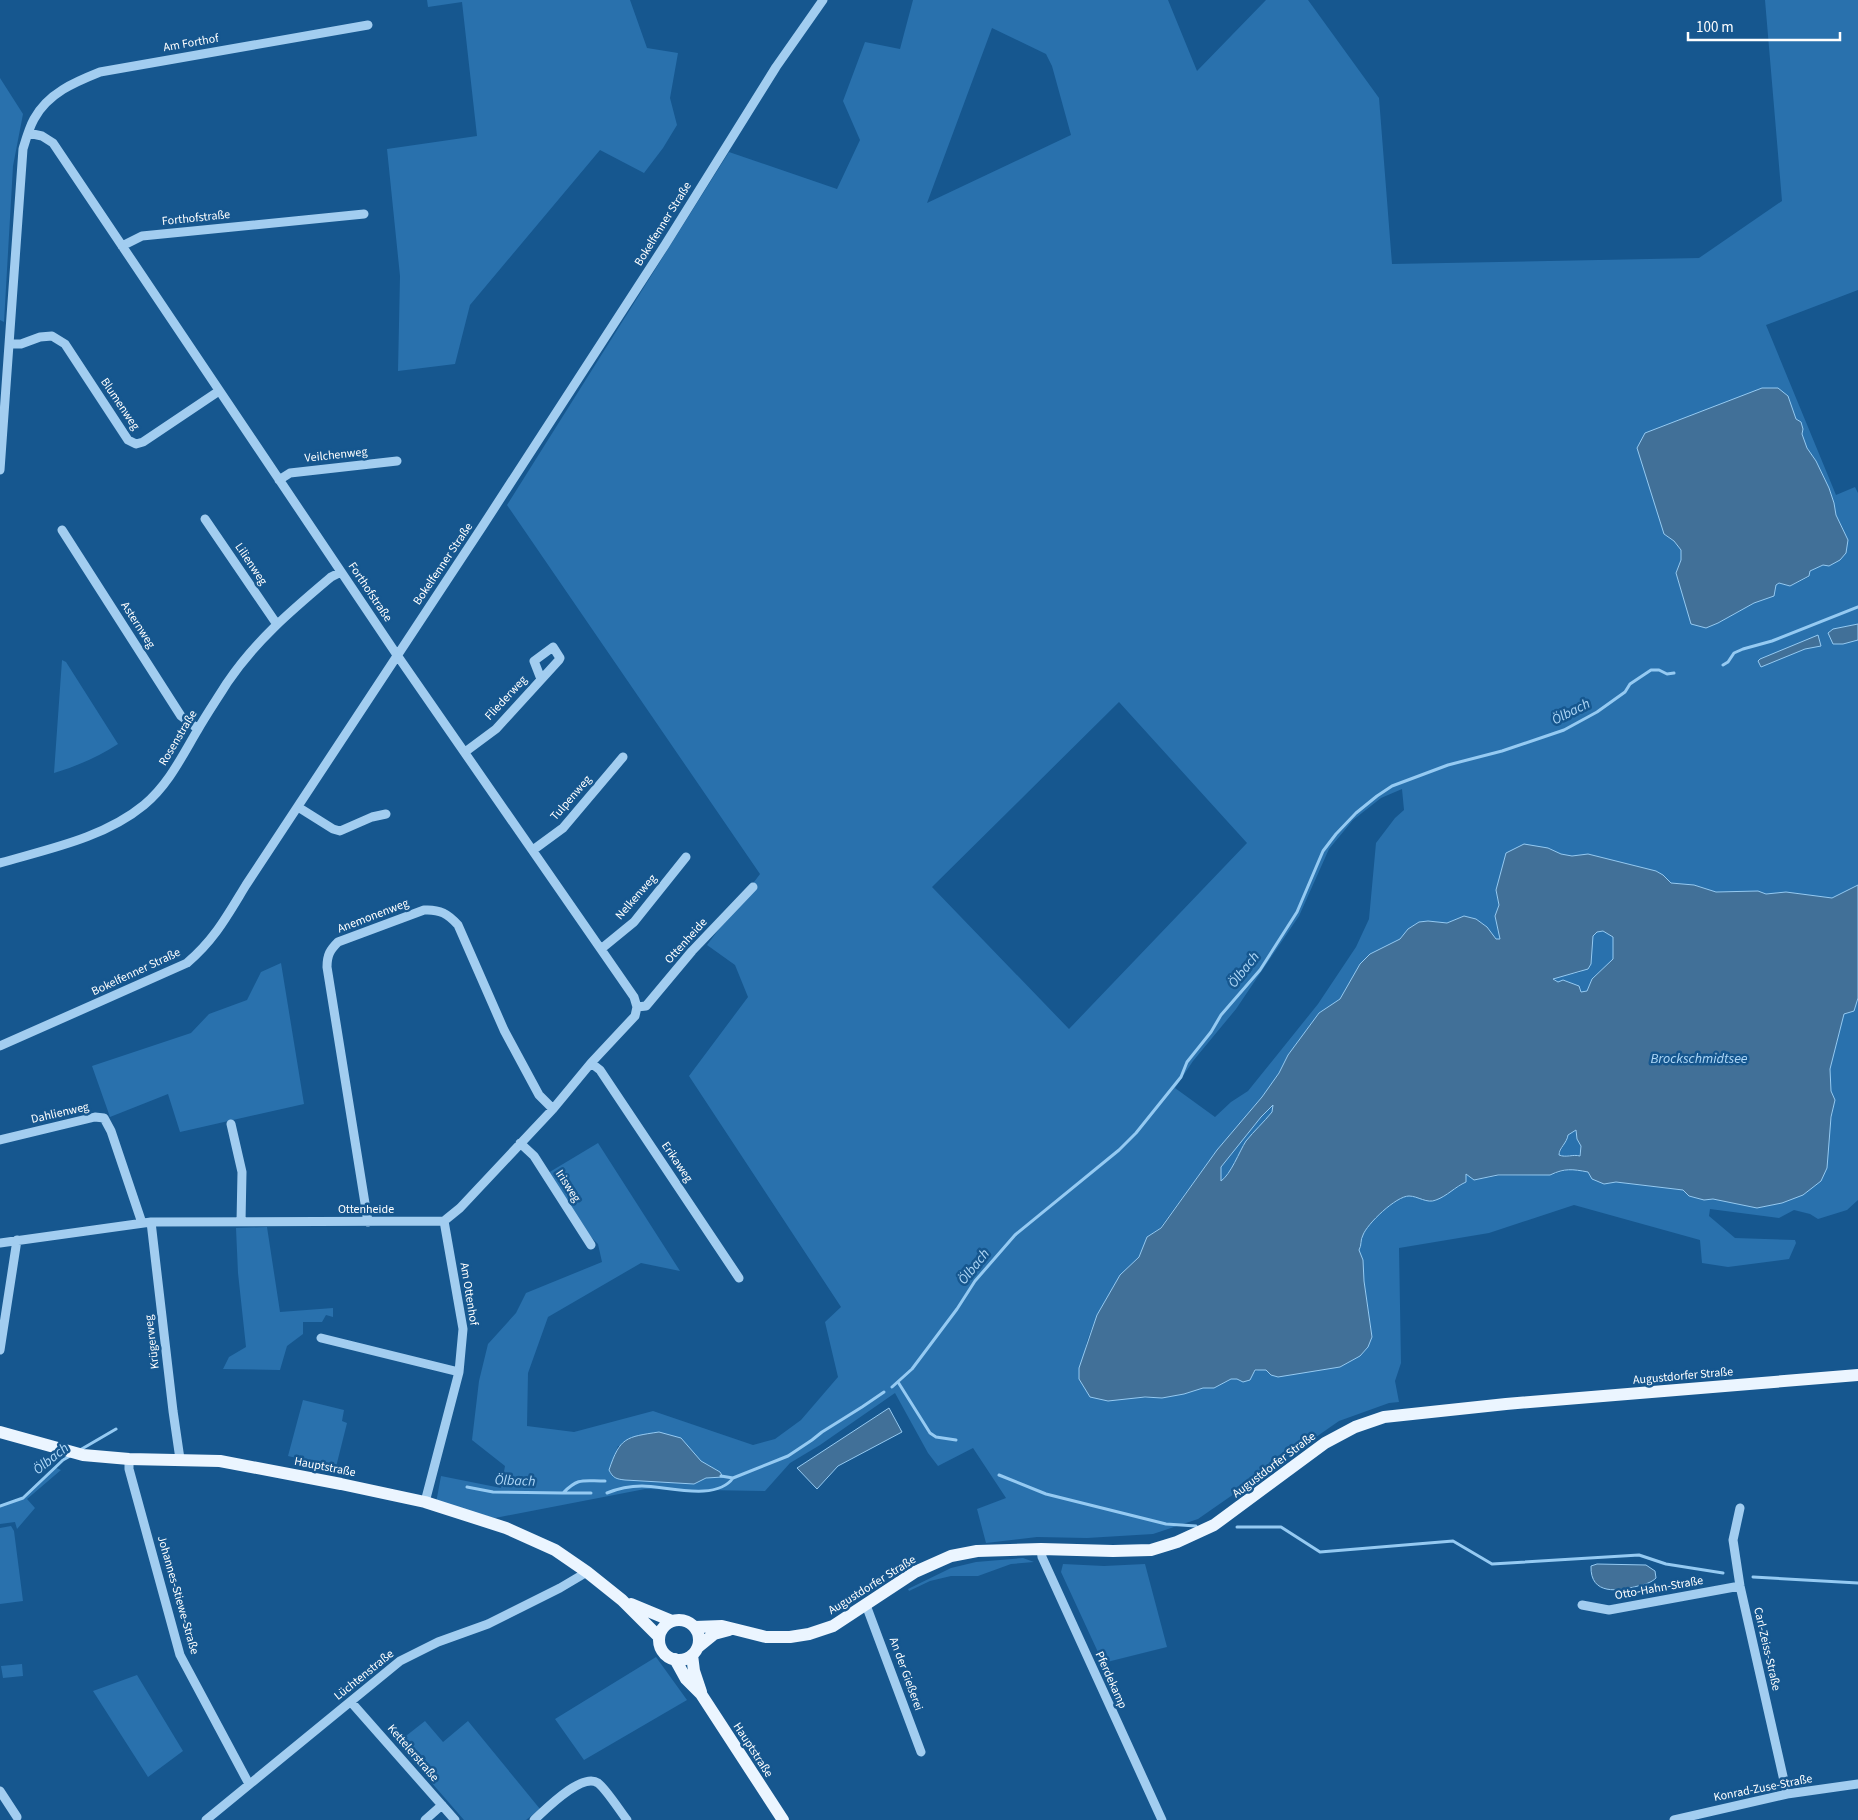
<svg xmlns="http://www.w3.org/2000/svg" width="1858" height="1820" font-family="'Source Sans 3',sans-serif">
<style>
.green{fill:#2971ad;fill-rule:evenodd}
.water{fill:#417098;stroke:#95caf2;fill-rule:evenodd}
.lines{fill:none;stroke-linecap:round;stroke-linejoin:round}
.stream{stroke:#95caf2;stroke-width:3}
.minor{stroke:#a2cdf0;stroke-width:9}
.major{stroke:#ebf5ff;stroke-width:12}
.labels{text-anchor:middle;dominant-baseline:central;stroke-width:5;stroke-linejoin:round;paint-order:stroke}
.street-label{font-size:12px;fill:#fff;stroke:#16578f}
.water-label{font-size:14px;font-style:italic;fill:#aed7f7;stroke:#16578f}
</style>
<rect width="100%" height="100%" fill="#16578f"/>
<path class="green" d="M427 0H630L647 48 678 53 670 98 677 125 663 148 644 173 600 150 470 305 455 364 398 371 400 276 387 149 477 136 462 2 428 7Z
M913 0H1168L1197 71 1266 0H1308L1379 98 1392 264 1699 258 1782 201 1765 0H1858V290L1766 325 1836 495 1855 487 1858 493V885L1832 898 1786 892 1766 894 1757 891 1716 892 1694 885 1671 883 1663 875 1656 871 1588 854 1572 856 1561 854 1548 848 1506 853 1497 890 1499 905 1495 916 1501 939H1496L1487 927 1476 919 1464 916 1447 923 1428 921 1419 922 1408 929 1400 939 1370 954 1360 964 1340 999 1319 1013 1288 1055 1279 1073 1262 1097 1217 1150 1160 1228 1147 1237 1139 1257 1120 1275 1097 1315 1087 1341 1079 1379 1090 1397 1162 1398 1184 1394 1203 1388H1214L1231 1379H1237L1261 1369 1266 1370 1271 1375 1340 1367 1360 1356 1368 1347 1372 1337 1364 1281 1363 1260 1359 1250C1362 1245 1360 1240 1363 1235 1367 1224 1396 1196 1408 1196 1417 1196 1427 1199 1435 1201L1466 1182V1174L1474 1180 1497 1176 1550 1175 1574 1168 1588 1172 1604 1184 1616 1182 1683 1190 1689 1196 1704 1200 1713 1199 1757 1208 1782 1203 1789 1200 1830 1124 1835 1100 1831 1091 1830 1069 1844 1014 1854 1011 1858 998V1200L1847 1210 1818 1219 1810 1214 1794 1210 1779 1218 1710 1209 1709 1216 1735 1238 1795 1240 1796 1243 1789 1259 1728 1267 1702 1263 1700 1240 1574 1205 1489 1233 1399 1248 1401 1363 1395 1381 1399 1402 1389 1403 1339 1421 1198 1519 1153 1534 1087 1538 1037 1537 986 1543 977 1509 1006 1498 973 1448 938 1466 928 1453 895 1393 820 1445 790 1463 765 1491 645 1489 495 1518 436 1503 441 1476 501 1488 505 1466 472 1440 479 1381 488 1344 516 1313 526 1293 602 1262 598 1244 588 1234 548 1173 598 1143 680 1271 641 1263 548 1317 528 1373 527 1426 574 1432 653 1411 753 1445 775 1439 801 1420 838 1377 825 1322 841 1307 689 1076 748 997 735 965 707 945 760 874 507 505 729 152 837 189 860 140 843 101 865 42 900 49ZM992 28 1046 54 1052 66 1071 135 927 203ZM1788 396 1796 419 1803 429 1802 434 1807 448 1816 461 1834 503 1836 515 1848 540 1823 565 1810 571 1809 577 1790 586 1779 583 1776 585 1774 596 1754 603 1718 623 1706 628 1691 623 1676 573 1681 560V550L1674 541 1664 534 1645 433ZM1119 702 1247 843 1069 1029 932 887ZM1402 789 1404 810 1395 818 1376 843 1369 919 1356 947 1318 1004 1248 1091 1231 1102 1215 1117 1175 1088 1193 1061 1236 1009 1299 916 1329 849 1353 820 1381 798ZM618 1446 692 1453 701 1461 720 1472 694 1484 615 1478 609 1470Z
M0 78 23 114 13 166 4 322 0 320Z
M62 660 66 662 118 744C98 757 77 766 54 773Z
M1603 931 1613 937V960L1592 979 1587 991 1581 992 1578 986 1564 980 1558 982 1553 978 1581 972 1591 948 1592 936 1597 932Z
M281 963 304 1104 180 1132 168 1094 110 1117 92 1066 191 1033 209 1014 247 1000 261 972Z
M1274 1105C1271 1120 1255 1129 1246 1142 1238 1153 1232 1173 1221 1181V1167L1261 1117Z
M1576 1130 1577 1139 1581 1146 1579 1156C1572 1153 1566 1158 1559 1155L1568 1135Z
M267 1227 280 1312 333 1308V1317L326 1315 322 1322H303V1334L287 1346 280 1370 223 1369 229 1357 246 1347 238 1273 236 1228Z
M303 1400 344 1410 342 1421 347 1423 336 1467 288 1456Z
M54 1467 61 1470 27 1499 35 1508 17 1529 15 1522 0 1524V1505L23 1497Z
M11 1526 14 1531 23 1601 0 1604V1528Z
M1023 1558 1034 1562 1011 1564 978 1576H951L930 1581 909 1591 908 1589 951 1568 976 1562Z
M1063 1564 1104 1566 1145 1564 1167 1647 1103 1663 1061 1572Z
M656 1657 687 1700 584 1760 555 1719Z
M22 1664 23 1676 3 1678 1 1666Z
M137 1675 183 1751 148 1777 93 1691Z
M425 1721 443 1742 468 1721 540 1809 526 1820H464L397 1743Z"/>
<path class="water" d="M1762 388H1778L1788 396 1796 419 1801 422 1803 429 1802 434 1807 448 1816 461 1829 488 1834 503 1836 515 1848 540 1846 553 1840 560 1829 566 1823 565 1810 571 1809 576 1790 586 1779 583 1776 585 1774 596 1754 603 1718 623 1706 628 1691 624 1676 573 1681 560V550L1674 541 1664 534 1637 448 1645 433Z
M1858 624V640L1843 644H1833L1828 633 1833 629Z
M1818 635 1821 646 1805 649 1761 667 1758 661 1760 659Z
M1524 844 1548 848 1561 854 1572 856 1588 854 1656 871 1663 875 1671 883 1694 885 1716 892 1758 891 1766 894 1786 892 1832 898 1858 885V998L1854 1011 1844 1014 1830 1069 1831 1091 1835 1100 1831 1117 1827 1168 1821 1181 1803 1195 1782 1203 1757 1208 1713 1199 1704 1200 1689 1196 1683 1190 1616 1182 1604 1184 1592 1179 1588 1172C1572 1169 1565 1168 1550 1175H1498L1474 1180 1466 1174V1182C1455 1187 1447 1196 1436 1200 1427 1204 1418 1196 1409 1196 1396 1196 1367 1224 1363 1235 1360 1240 1362 1245 1359 1250L1363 1260 1364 1281 1372 1337 1368 1347 1360 1356 1340 1367 1278 1377 1271 1375 1266 1370H1255L1250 1380 1243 1382 1237 1379H1231L1214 1388H1203L1184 1394 1162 1398 1145 1397 1108 1401 1090 1397 1079 1379V1368L1097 1315 1120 1275 1139 1257 1147 1237 1161 1228 1217 1150 1262 1097 1279 1073 1288 1055 1319 1013 1340 999 1360 964 1370 954 1400 939 1408 929 1419 922 1428 921 1447 923 1464 916 1476 919 1487 927 1496 939H1500L1495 916 1499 905 1496 890 1506 853ZM1603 931 1613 937V959L1592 979 1587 991 1581 992 1579 986 1563 980 1558 982 1553 979 1588 969 1591 964 1593 936 1597 932ZM1273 1105 1272 1112C1264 1122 1254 1131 1246 1141 1239 1152 1231 1174 1221 1181V1167L1261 1117ZM1576 1130 1577 1139 1581 1146 1580 1156C1573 1154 1566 1158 1559 1155 1559 1148 1567 1143 1568 1135Z
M889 1408 902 1432 838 1466 817 1489 797 1468Z
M659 1432 681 1438 701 1461 720 1472 723 1477 706 1478 694 1484 625 1480C616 1479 613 1478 609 1470 620 1437 626 1437 659 1432Z
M1597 1564 1646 1565 1655 1571 1656 1578C1651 1583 1645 1584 1638 1586 1619 1591 1590 1596 1591 1566Z"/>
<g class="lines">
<path class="stream" d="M1723 665 1728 662 1734 653 1743 649 1772 641 1858 607
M898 1382 930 1433 936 1437 956 1440
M892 1387 912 1369 957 1309 975 1281 1015 1235 1119 1150 1136 1133 1181 1077 1187 1062 1211 1032 1221 1015 1260 970 1297 912 1323 851 1336 834 1356 813 1377 796 1392 786 1448 765 1502 751 1564 730 1597 712 1625 692 1630 684 1651 670H1659L1667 674 1674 673
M80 1450 116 1429
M999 1475 1046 1494 1166 1524 1196 1526
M721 1476 733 1478 788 1456 812 1440 822 1432 862 1407 884 1392
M467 1487 493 1492 563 1493C579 1477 583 1481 605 1481
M563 1493H591
M607 1493C619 1488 629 1486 642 1486 666 1486 716 1502 733 1478
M0 1506 23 1498 63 1460 70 1456
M1237 1527H1281L1320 1552 1453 1541 1492 1564 1639 1555 1666 1564 1723 1573
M1753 1577 1858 1583"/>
<path class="minor" d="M122 246 142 236 364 214
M9 344H21L40 337 52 336 65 344 128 440 136 444 143 442 219 391
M0 470 23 149C26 139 29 128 34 119 48 93 75 82 100 72L368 25
M279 480 290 473 397 461
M205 519 276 623
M62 530 181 716 198 729
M465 752 496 729 559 660 560 658 553 647 534 661 541 679
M298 807 333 829 340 831 372 817 386 814
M533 850 563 828 623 757
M0 863C48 849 104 838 144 805 168 785 181 758 197 731 206 715 217 699 227 683 256 640 292 610 331 577L341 572
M601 949 634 922 686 857
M637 1007 646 1006 692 951 753 887
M0 1046 187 963C215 939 227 916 246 885L482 527 665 245 776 67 823 0
M591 1063 600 1070 739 1278
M231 1124 242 1172 241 1222
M0 1140 95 1117 104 1118 111 1131 142 1223
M520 1143 534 1156 591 1245
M151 1222 173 1411 180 1459
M368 1222 327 967C327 955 330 950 338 942L424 910C440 909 448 914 458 925L504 1030 539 1095 553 1109
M0 1243 151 1222 444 1221 460 1208 553 1109 591 1063 635 1016 637 1007 634 997 397 655 53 143 42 136 28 133
M321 1338 459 1372
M0 1350 17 1240
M129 1459V1469L180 1655 249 1784
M425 1502 459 1372 463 1329 444 1221
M1740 1508 1733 1540 1740 1586 1787 1794
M1041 1549 1042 1557 1162 1820
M866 1605 921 1752
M1582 1605 1609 1610 1740 1586
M351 1702 455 1820
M0 1791 17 1817
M206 1820 400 1661 438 1642 488 1624 560 1588 587 1572
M425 1820 442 1805
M534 1820C546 1809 582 1772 598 1783 606 1789 620 1811 627 1820
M1674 1820 1787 1794 1858 1784"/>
<path class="major" d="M0 1432 83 1455 129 1459 220 1461 341 1484 425 1502 506 1528 555 1550 587 1572 622 1600 659 1637
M631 1604 672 1621
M659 1640a20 20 0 1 1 40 0a20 20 0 1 1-40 0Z
M695 1627 722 1626 766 1637H790L809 1634 833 1626 915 1572 951 1556 977 1551 1041 1549 1113 1551 1151 1550 1177 1542 1214 1525 1325 1443 1355 1427 1384 1417 1506 1404 1858 1375
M698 1647 714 1634 729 1630
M692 1655 694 1671 701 1692
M675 1659 686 1679 701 1694 783 1820"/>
</g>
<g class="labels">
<g class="street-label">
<text transform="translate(191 43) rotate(-10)">Am Forthof</text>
<text transform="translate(196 218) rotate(-6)">Forthofstraße</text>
<text transform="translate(663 224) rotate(-58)">Bokelfenner Straße</text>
<text transform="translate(120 404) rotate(56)">Blumenweg</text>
<text transform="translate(336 455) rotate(-6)">Veilchenweg</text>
<text transform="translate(251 564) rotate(56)">Lilienweg</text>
<text transform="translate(443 564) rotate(-56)">Bokelfenner Straße</text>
<text transform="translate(370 592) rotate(56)">Forthofstraße</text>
<text transform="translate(138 625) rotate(57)">Asternweg</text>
<text transform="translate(506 698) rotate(-47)">Fliederweg</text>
<text transform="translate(178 738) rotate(-59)">Rosenstraße</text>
<text transform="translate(571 798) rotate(-49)">Tulpenweg</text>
<text transform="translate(636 897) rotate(-49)">Nelkenweg</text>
<text transform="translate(373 916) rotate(-21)">Anemonenweg</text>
<text transform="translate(686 941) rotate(-48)">Ottenheide</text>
<text transform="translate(136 972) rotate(-25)">Bokelfenner Straße</text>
<text transform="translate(60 1113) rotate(-13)">Dahlienweg</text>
<text transform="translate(677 1162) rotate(56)">Erikaweg</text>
<text transform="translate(568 1186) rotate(57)">Irisweg</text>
<text x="366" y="1209">Ottenheide</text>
<text transform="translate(469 1294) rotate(81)">Am Ottenhof</text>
<text transform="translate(152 1342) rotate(-97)">Krügerweg</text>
<text transform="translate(1683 1376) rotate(-5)">Augustdorfer Straße</text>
<text transform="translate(1274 1465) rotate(-37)">Augustdorfer Straße</text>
<text transform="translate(325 1467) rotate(11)">Hauptstraße</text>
<text transform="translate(872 1585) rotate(-32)">Augustdorfer Straße</text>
<text transform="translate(1659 1588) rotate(-10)">Otto-Hahn-Straße</text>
<text transform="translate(178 1595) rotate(74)">Johannes-Stiewe-Straße</text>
<text transform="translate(1767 1649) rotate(77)">Carl-Zeiss-Straße</text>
<text transform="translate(906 1674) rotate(70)">An der Gießerei</text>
<text transform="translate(364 1675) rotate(-39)">Lüchtenstraße</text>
<text transform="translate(1111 1680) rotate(66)">Pferdekamp</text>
<text transform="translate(753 1750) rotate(57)">Hauptstraße</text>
<text transform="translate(413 1753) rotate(49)">Kettelerstraße</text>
<text transform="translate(1763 1788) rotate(-11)">Konrad-Zuse-Straße</text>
</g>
<g class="water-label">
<text transform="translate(1571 712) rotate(-27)">Ölbach</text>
<text transform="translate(1244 970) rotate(-52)">Ölbach</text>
<text x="1699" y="1059">Brockschmidtsee</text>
<text transform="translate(974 1267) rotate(-51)">Ölbach</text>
<text transform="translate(51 1459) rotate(-39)">Ölbach</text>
<text transform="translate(515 1481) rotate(2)">Ölbach</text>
</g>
</g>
<path d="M1688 32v8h152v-8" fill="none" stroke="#ffffff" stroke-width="2.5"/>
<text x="1696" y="32" font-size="15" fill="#ffffff" stroke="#16578f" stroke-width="4" paint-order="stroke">100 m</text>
</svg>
